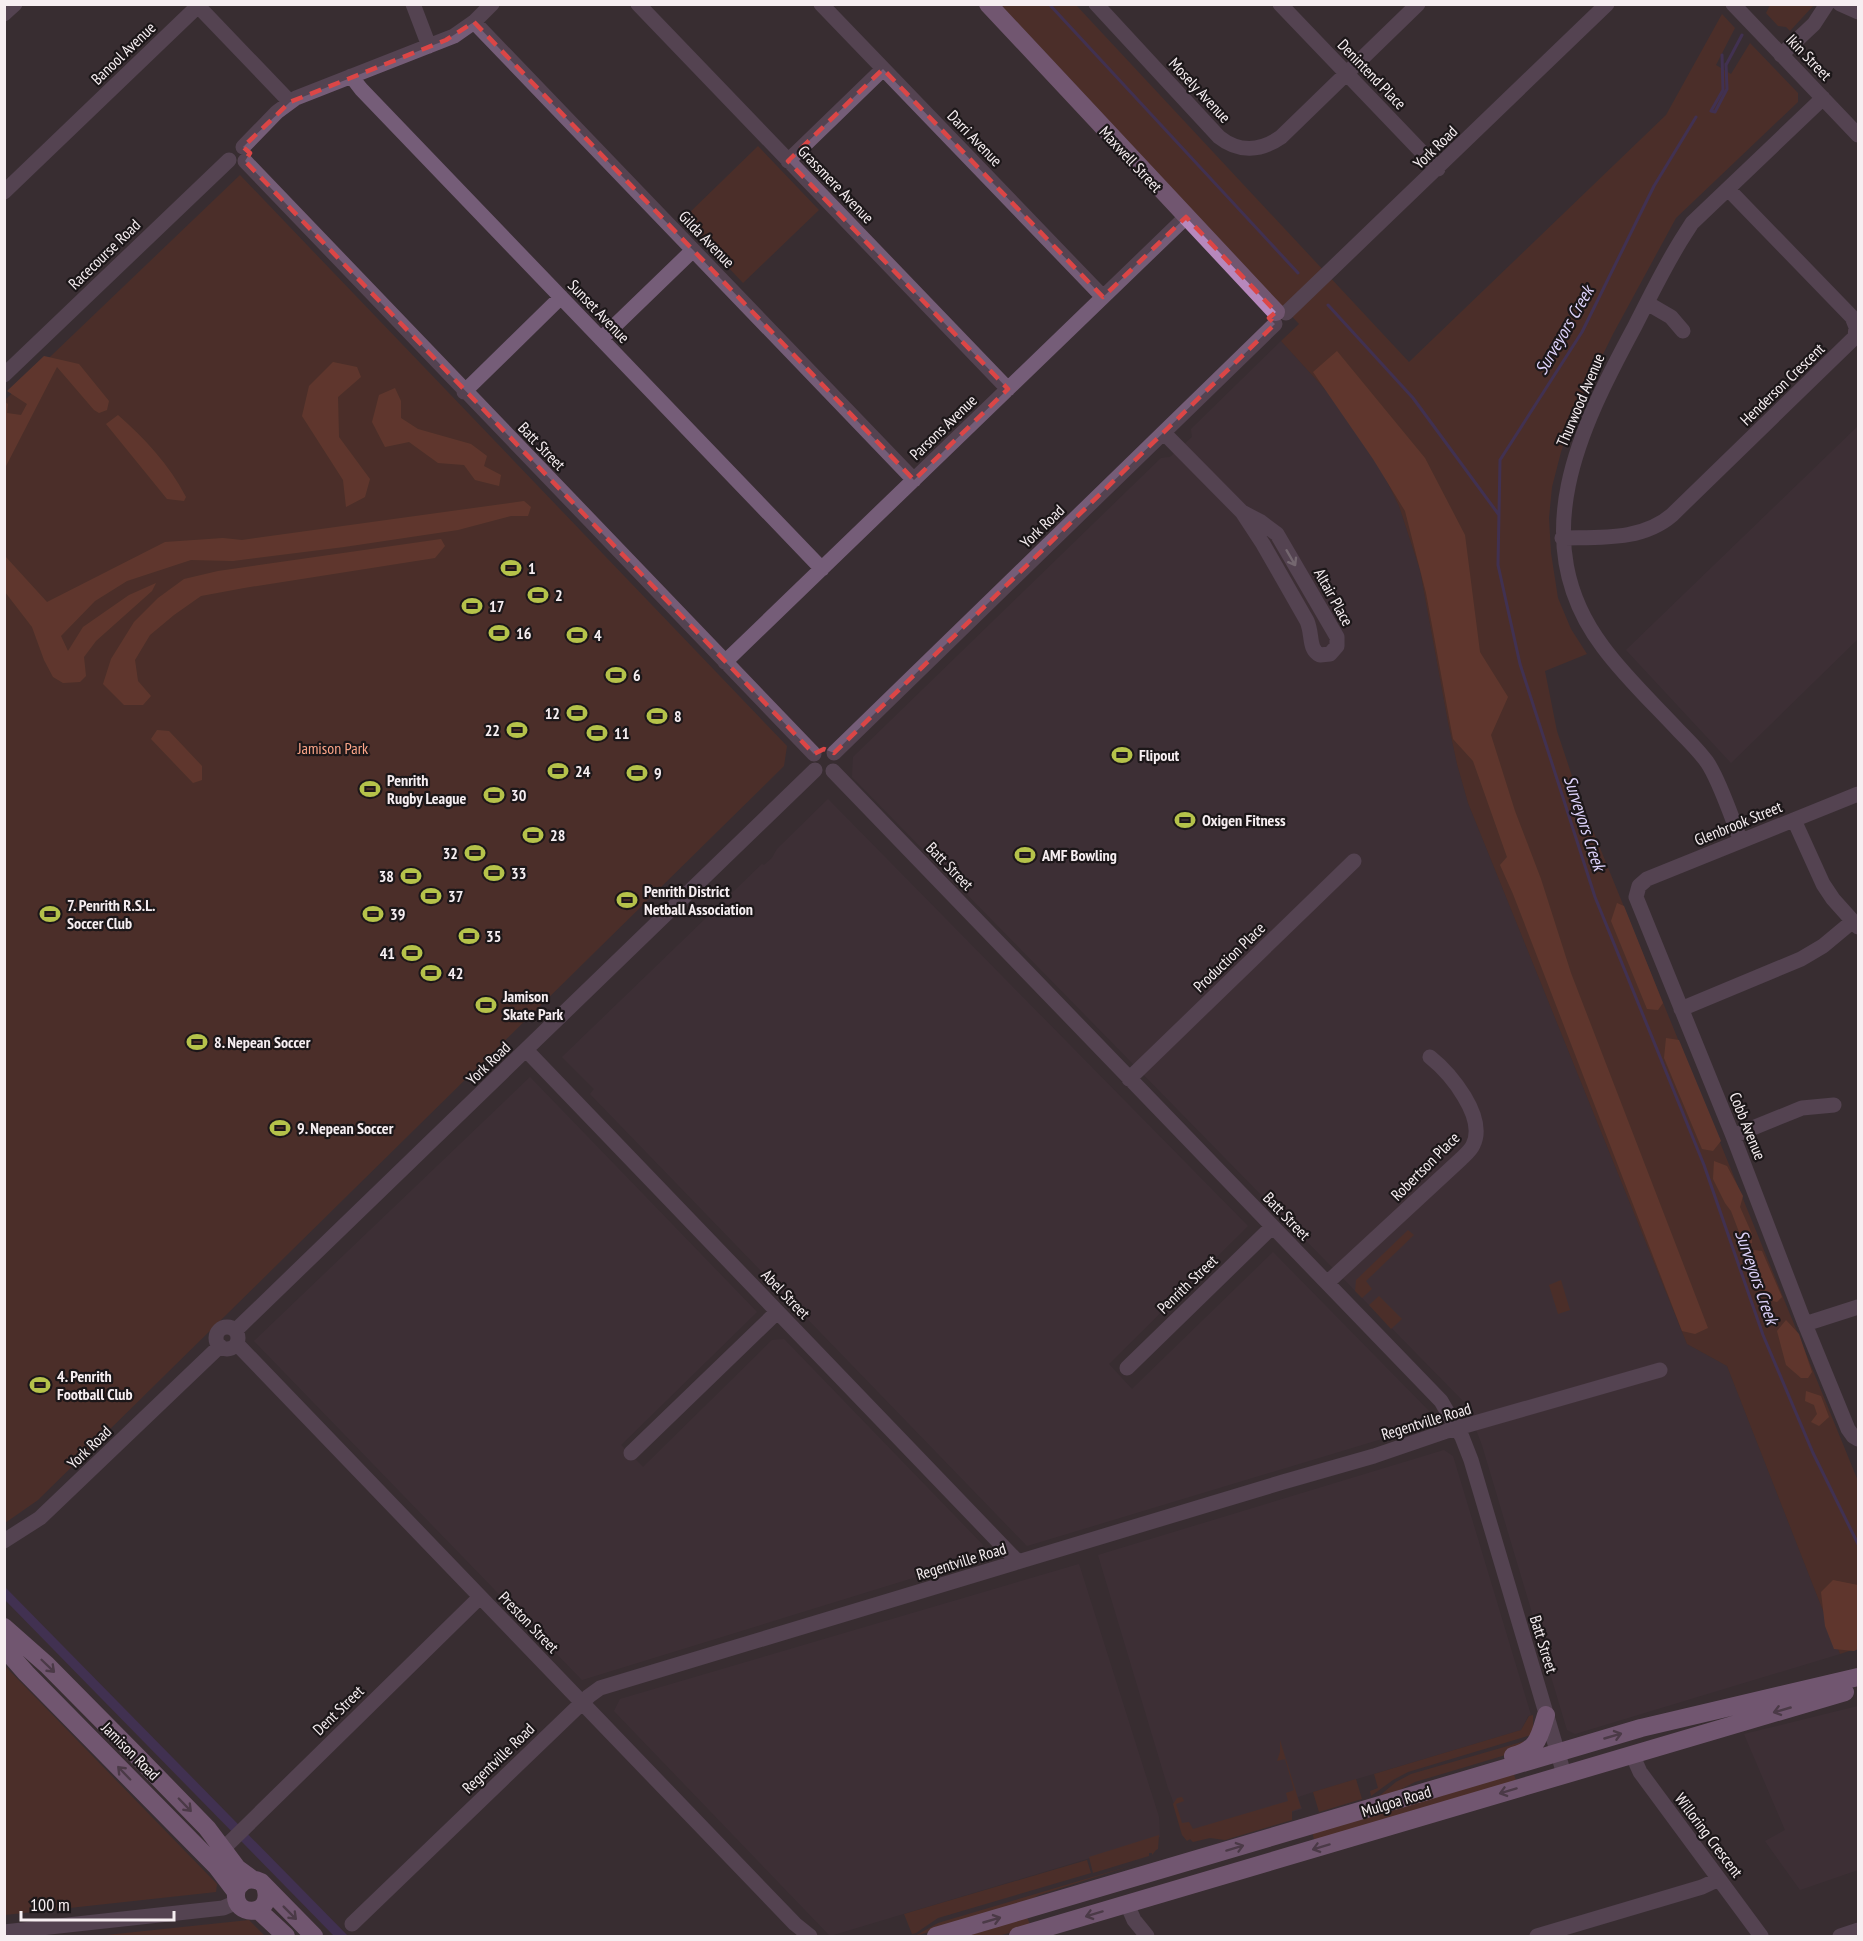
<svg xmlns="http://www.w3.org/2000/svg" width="1863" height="1941" font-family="'PT Sans Narrow',sans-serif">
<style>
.built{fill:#44323b}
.green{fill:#62301f}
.forest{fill:#8e4229}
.water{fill:#4d3578}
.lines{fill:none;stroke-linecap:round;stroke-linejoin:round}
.stream{stroke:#4d3578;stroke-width:3}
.minor{stroke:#755d78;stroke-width:15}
.major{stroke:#b788bd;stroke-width:18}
.oneway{stroke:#bcadbb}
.oneway2{stroke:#624a63}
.marked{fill:none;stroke:#db4646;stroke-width:4.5;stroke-dasharray:12 8;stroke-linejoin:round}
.labels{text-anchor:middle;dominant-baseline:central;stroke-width:4.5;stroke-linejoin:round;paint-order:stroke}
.street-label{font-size:16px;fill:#f6eef1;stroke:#1c1719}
.poi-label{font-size:16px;font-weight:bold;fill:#f6eef1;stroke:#1c1719;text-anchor:start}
.park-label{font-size:16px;fill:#fda689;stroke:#1c1719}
.water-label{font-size:18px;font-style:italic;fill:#ddd2fa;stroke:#1c1719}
</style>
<rect width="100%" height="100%" fill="#382d32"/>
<path class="built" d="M1281 341 1333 398 1380 467 1399 506 1420 570 1448 722 1457 764 1468 803 1687 1344 1727 1366 1840 1654 1575 1734 1567 1730 1482 1445 1466 1404 852 777 853 757 1161 458 1170 457 1192 437 1191 429Z
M1858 426V639L1731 763 1626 650Z
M828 799 1248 1226 1109 1364 1132 1389 1273 1252 1430 1412 1432 1419 1428 1425 1027 1546 590 1094 594 1089 562 1057 762 864 764 865 772 858 777 849Z
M530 1077 757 1312 621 1445 643 1467 772 1340 784 1339 983 1545 981 1557 582 1680 254 1341Z
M1444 1450 1453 1456 1531 1715 1528 1716 1521 1730 1313 1792 1298 1797 1302 1809 1194 1841 1191 1839 1188 1840 1168 1788 1098 1555Z
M1079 1564 1159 1817 1160 1837 830 1936 614 1711 620 1699Z
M1858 1706V1870L1800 1890 1765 1841 1785 1830 1744 1734Z"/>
<path class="green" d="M1001 5H1076L1409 362 1666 115 1722 14 1735 28 1716 65 1731 74 1750 43 1798 93V102L1676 218 1613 334 1576 409 1561 452 1552 487 1549 518 1551 553 1558 598 1571 629 1587 654 1545 671 1557 731 1578 794 1858 1481V1648L1840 1654 1727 1366 1687 1344 1468 803 1457 764 1448 722 1420 570 1399 506 1380 467 1333 398 1281 341 1299 324Z
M1770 5V4L1814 5 1790 31 1786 27 1778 26 1766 13Z
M758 146 819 210 743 283 683 219Z
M240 175 787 746 784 766 38 1500 5 1523V400Z
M1408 1230 1414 1235 1366 1281 1372 1289 1362 1298 1355 1291 1356 1280Z
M1561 1280 1570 1310 1558 1314 1549 1285Z
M1379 1296 1402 1319 1391 1329 1369 1305Z
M5 1666 217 1884 216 1892 5 1915Z
M1533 1715V1728L1531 1735 1408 1772 1393 1780 1371 1796 1370 1791 1378 1788 1374 1774 1521 1730 1529 1716Z
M1280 1740 1301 1808 1292 1811V1820L1225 1840 1210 1838 1193 1842 1190 1839 1187 1841 1182 1835 1173 1804 1177 1798 1182 1797 1184 1801 1176 1804 1182 1823 1189 1822 1193 1829 1288 1801 1286 1793 1294 1790 1285 1759 1277 1761 1280 1752Z
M1525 1741 1519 1751 1415 1782 1394 1793 1378 1797 1396 1782 1411 1774Z
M1513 1772 1517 1783 1315 1843 1312 1832Z
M1356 1779 1362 1799 1319 1812 1313 1792Z
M1159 1835 1158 1849 1156 1850 1152 1855V1853H1149V1856L1093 1873 1089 1857Z
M1087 1860 1091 1873 938 1918 916 1933 912 1934 904 1914Z
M1133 1865 1039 1895 1015 1908 915 1936 938 1923Z
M1027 1917 1031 1927 998 1936H961Z
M249 1920 265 1936H97Z"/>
<path class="forest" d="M1337 351 1425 458 1465 535 1480 652 1508 697 1491 735 1515 811 1541 879 1571 973 1708 1328 1695 1334 1682 1331 1513 894 1500 865 1507 857 1473 761 1453 739 1426 593 1405 511 1373 459 1313 372Z
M44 356 79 364 109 401 107 410 99 413 94 410 57 367 5 468V402L8 404 7 413 21 415 27 404 7 391Z
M333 362 357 367 361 377 338 397 339 437 370 479 365 497 346 507 343 480 302 416 309 386Z
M395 388 401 401V418L418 429 471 444 487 456 484 466 501 475 499 486 475 480 464 465 438 463 409 442 385 447 372 422 379 395Z
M118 415C145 439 169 464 186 497L184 501 167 499 106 424Z
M524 501 531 507 528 516H511L458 530 344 547 233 561 191 560 127 581 95 601 61 636 68 651 83 627 129 595 156 583 152 591 96 641 84 657 86 676 80 682 63 683 53 677 44 660 32 627 5 592V556L47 602 165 542 223 538 242 540Z
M441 539 445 546 435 558 244 588 201 596 174 615 150 635 135 660 138 681 151 696 143 705H124L103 684 111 659 134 622 158 598 184 579 218 571Z
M157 730 169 731 202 766V780L193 783 151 739Z
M1617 903 1624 906 1663 1003 1658 1010 1647 1009 1611 921Z
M1666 1038 1679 1040 1721 1141 1713 1151 1702 1149 1664 1058Z
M1714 1161 1727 1166 1743 1196 1740 1207 1752 1234V1243L1744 1245 1731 1211 1725 1203 1713 1179Z
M1754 1250 1762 1251 1782 1297 1777 1302 1768 1300 1750 1262Z
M1786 1320 1799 1334 1812 1372 1808 1378H1801L1786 1365 1777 1331Z
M1806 1391 1821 1396 1829 1417 1819 1426 1811 1422 1817 1414 1814 1405 1805 1401Z
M1833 1580 1858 1585V1649L1854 1651 1834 1649 1825 1626 1821 1592Z"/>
<path class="water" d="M4 1586 348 1936H334L5 1600Z"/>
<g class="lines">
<path class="stream" d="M1049 4 1298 273
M1722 55 1723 90 1711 111 1715 112 1727 89 1726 64
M1726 65 1742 35
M1696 117 1654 186 1582 332 1500 460 1498 565 1520 664 1595 897 1704 1165 1763 1335 1813 1453 1858 1544
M1328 305 1413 398 1499 515"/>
<path class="minor" d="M413 4 429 46
M638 4 1008 389
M821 4 1103 297
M1096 4 1219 137C1239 153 1261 151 1281 137L1418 4
M1280 4 1438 169
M1733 4 1858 135
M1840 4 1858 12
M198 6 290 102
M4 14 15 4
M474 22 914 480
M1781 55 1814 24 1827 4
M351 76 361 89 822 569
M243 147 277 112 296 98 454 36 474 22 492 4
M245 161 814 754
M788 161 883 69
M4 192 200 4
M1647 303 1671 317 1683 331
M1286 313 1607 4
M601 339 693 250
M4 375 229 160
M464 392 561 297
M1164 433 1242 512 1263 544 1307 621C1313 635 1308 649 1320 655L1330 654 1337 646V637L1277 534 1261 522 1242 512
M1562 538C1600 537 1642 541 1672 515L1855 337 1856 327 1852 317 1728 189
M725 662 1186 217
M834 753 1275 324
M833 771 1441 1401 1462 1437 1471 1460 1564 1774
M1858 794 1647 879 1639 886 1636 897 1733 1136 1805 1324 1858 1307
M1794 820 1823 884 1833 899 1858 927
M1741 841C1732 819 1720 781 1707 762 1699 751 1689 741 1679 731 1654 704 1625 677 1603 647 1523 541 1580 428 1635 326 1651 295 1666 263 1685 234L1692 223 1823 98
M1681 1009 1801 959 1823 946 1853 921
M527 1051 1018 1562
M1129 1079 1354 861
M1733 1136 1802 1108 1834 1105
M1327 1283 1461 1159C1465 1155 1471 1150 1473 1145 1487 1117 1450 1073 1430 1057
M1805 1324 1848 1429 1853 1436 1858 1439
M216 1338a11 11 0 1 1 22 0a11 11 0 1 1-22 0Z
M236 1330 815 770
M237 1344 795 1924 810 1936
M1127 1368 1272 1227
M631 1453 777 1312
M4 1541 40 1518 220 1346
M1632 1754 1640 1772 1761 1936
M223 1849 480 1597
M1127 1904 1134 1920 1147 1936
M352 1924 589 1696 600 1688 1283 1482 1374 1456 1447 1431 1660 1370
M4 1932 223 1908 237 1902
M1537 1936 1702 1887 1719 1879
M1840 1936 1858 1930"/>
<path class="major" d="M988 4 1276 312
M4 1627 47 1665 137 1756 207 1828 237 1868 252 1879
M4 1648 26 1673 217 1867 236 1892
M1513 1756C1538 1749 1539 1738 1546 1715
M266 1890C272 1917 234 1917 236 1894 236 1889 239 1885 243 1882 249 1878 255 1879 261 1882L314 1936
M258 1910 286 1936
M936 1936 1641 1728 1858 1677
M1018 1936 1845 1692"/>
</g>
<defs><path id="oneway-shaft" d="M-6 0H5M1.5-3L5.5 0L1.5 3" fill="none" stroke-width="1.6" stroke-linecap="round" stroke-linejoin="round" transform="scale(1.5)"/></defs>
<use class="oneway" href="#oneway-shaft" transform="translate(1291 558) rotate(60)"/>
<g class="oneway2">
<use href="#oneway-shaft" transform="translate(48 1666) rotate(44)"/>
<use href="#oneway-shaft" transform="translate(1782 1710) rotate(164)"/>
<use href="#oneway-shaft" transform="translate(1613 1736) rotate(-16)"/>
<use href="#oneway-shaft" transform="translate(124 1773) rotate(-134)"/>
<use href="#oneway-shaft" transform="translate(1508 1791) rotate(163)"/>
<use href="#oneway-shaft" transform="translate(185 1805) rotate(46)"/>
<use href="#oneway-shaft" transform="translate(1321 1847) rotate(163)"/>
<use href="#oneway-shaft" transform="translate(1235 1848) rotate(-17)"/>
<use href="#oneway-shaft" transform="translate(290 1913) rotate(45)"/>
<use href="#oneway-shaft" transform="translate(1094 1914) rotate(163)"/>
<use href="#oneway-shaft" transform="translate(992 1920) rotate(-16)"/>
</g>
<path d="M0 0H1863V1941H0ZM474 22 914 480 1008 389 788 161 883 69 1103 297 1186 217 1276 312 1269 318 1275 324 834 753 824 749 814 754 245 161 250 153 243 147 290 102 446 40Z" fill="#382d32" fill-opacity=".55" fill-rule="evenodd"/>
<path class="marked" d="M474 22 914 480 1008 389 788 161 883 69 1103 297 1186 217 1276 312 1269 318 1275 324 834 753 824 749 814 754 245 161 250 153 243 147 290 102 446 40Z"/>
<defs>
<g id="stadium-bare" transform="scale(1.62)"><path d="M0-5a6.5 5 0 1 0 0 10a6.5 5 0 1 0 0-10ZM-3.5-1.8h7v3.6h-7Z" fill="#b5c24a" stroke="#1c1719" stroke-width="2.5" paint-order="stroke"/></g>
</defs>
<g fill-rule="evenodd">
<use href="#stadium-bare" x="511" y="568"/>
<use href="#stadium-bare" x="538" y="595"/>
<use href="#stadium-bare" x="472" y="606"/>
<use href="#stadium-bare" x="499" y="633"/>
<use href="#stadium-bare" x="577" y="635"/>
<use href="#stadium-bare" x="616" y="675"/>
<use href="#stadium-bare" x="577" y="713"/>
<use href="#stadium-bare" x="657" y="716"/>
<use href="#stadium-bare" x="517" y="730"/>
<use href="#stadium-bare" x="597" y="733"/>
<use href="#stadium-bare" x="1122" y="755"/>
<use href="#stadium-bare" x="558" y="771"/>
<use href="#stadium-bare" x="637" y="773"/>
<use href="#stadium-bare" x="370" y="789"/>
<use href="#stadium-bare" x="494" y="795"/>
<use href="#stadium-bare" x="1185" y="820"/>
<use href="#stadium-bare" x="533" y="835"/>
<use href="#stadium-bare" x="475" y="853"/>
<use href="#stadium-bare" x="1025" y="855"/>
<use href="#stadium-bare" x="494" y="873"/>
<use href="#stadium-bare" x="411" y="876"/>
<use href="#stadium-bare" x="431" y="896"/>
<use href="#stadium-bare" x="627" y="900"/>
<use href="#stadium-bare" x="50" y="914"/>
<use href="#stadium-bare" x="373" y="914"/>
<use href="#stadium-bare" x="469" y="936"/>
<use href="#stadium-bare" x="412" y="953"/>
<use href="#stadium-bare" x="431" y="973"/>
<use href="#stadium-bare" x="486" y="1005"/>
<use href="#stadium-bare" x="197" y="1042"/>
<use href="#stadium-bare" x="280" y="1128"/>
<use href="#stadium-bare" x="40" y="1385"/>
</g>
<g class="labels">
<g class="street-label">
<text transform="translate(123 53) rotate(-44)">Banool Avenue</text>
<text transform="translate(1809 57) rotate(46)">Ikin Street</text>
<text transform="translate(1372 74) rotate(46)">Denintend Place</text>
<text transform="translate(1200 90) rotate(47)">Mosely Avenue</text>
<text transform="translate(975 138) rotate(46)">Darri Avenue</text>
<text transform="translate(1435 147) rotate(-44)">York Road</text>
<text transform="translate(1131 159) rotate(47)">Maxwell Street</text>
<text transform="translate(836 184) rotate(46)">Grassmere Avenue</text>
<text transform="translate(707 239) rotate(46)">Gilda Avenue</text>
<text transform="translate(104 254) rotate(-44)">Racecourse Road</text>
<text transform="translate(599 311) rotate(46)">Sunset Avenue</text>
<text transform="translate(1782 384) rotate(-44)">Henderson Crescent</text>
<text transform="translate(1580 400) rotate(-67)">Thurwood Avenue</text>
<text transform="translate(943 427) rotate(-44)">Parsons Avenue</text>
<text transform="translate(542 446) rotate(46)">Batt Street</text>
<text transform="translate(1042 526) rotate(-44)">York Road</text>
<text transform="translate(1334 597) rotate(61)">Altair Place</text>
<text transform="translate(1738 823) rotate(-22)">Glenbrook Street</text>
<text transform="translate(950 866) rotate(46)">Batt Street</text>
<text transform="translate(1229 957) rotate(-44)">Production Place</text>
<text transform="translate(488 1063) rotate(-44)">York Road</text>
<text transform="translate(1748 1126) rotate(68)">Cobb Avenue</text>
<text transform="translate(1425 1166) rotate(-45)">Robertson Place</text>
<text transform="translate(1287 1216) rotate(46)">Batt Street</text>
<text transform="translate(1187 1284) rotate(-44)">Penrith Street</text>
<text transform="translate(786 1294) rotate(46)">Abel Street</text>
<text transform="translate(1426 1421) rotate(-17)">Regentville Road</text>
<text transform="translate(89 1447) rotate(-44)">York Road</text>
<text transform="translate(961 1561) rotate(-17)">Regentville Road</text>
<text transform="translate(529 1622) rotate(46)">Preston Street</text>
<text transform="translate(1544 1644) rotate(73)">Batt Street</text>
<text transform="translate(338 1710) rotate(-44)">Dent Street</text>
<text transform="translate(131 1751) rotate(45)">Jamison Road</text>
<text transform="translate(498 1758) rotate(-44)">Regentville Road</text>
<text transform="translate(1396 1801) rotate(-17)">Mulgoa Road</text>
<text transform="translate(1709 1835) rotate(53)">Willoring Crescent</text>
</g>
<g class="poi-label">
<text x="528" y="568">1</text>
<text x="555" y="595">2</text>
<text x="489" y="606">17</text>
<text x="516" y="633">16</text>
<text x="594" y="635">4</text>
<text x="633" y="675">6</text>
<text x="560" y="713" text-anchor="end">12</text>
<text x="674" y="716">8</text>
<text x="500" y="730" text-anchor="end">22</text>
<text x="614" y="733">11</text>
<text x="1139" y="755">Flipout</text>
<text x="575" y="771">24</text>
<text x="654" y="773">9</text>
<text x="387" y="780">Penrith<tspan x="387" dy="18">Rugby League</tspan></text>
<text x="511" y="795">30</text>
<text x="1202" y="820">Oxigen Fitness</text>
<text x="550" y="835">28</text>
<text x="458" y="853" text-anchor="end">32</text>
<text x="1042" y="855">AMF Bowling</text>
<text x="511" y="873">33</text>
<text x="394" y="876" text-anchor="end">38</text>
<text x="644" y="891">Penrith District<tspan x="644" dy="18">Netball Association</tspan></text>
<text x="448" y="896">37</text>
<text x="67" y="905">7. Penrith R.S.L.<tspan x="67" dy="18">Soccer Club</tspan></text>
<text x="390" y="914">39</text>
<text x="486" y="936">35</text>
<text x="395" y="953" text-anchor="end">41</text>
<text x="448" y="973">42</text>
<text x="503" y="996">Jamison<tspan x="503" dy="18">Skate Park</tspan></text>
<text x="214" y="1042">8. Nepean Soccer</text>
<text x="297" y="1128">9. Nepean Soccer</text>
<text x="57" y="1376">4. Penrith<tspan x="57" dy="18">Football Club</tspan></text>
</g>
<g class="park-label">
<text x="333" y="748">Jamison Park</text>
</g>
<g class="water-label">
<text transform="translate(1564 330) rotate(-60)">Surveyors Creek</text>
<text transform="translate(1585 823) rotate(72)">Surveyors Creek</text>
<text transform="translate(1757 1277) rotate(71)">Surveyors Creek</text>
</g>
</g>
<rect width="1863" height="1941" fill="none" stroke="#f6eef1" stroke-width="12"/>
<path d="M21 1911v9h153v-9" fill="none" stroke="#f6eef1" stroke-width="3"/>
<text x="30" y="1911" font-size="18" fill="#f6eef1" stroke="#1c1719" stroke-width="4.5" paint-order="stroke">100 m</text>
</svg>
